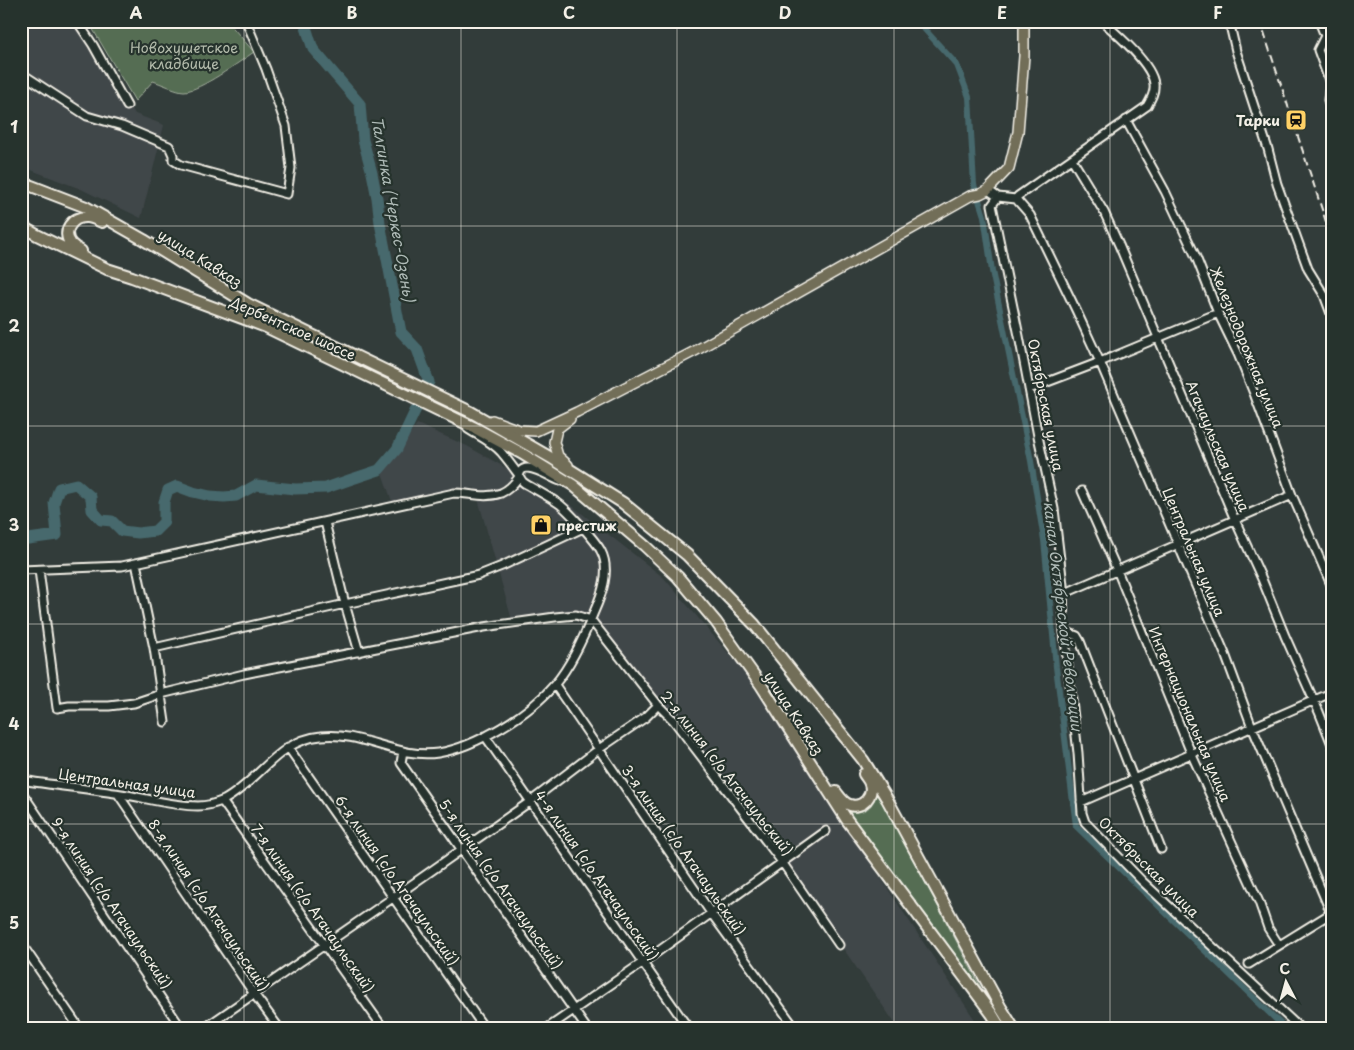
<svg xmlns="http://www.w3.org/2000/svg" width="1354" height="1050" font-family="'Playpen Sans',sans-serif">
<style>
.built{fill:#41474a}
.green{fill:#546d53;stroke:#a4af9e}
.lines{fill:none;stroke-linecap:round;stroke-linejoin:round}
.canal{stroke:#47696d;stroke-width:6}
.river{stroke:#47696d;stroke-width:11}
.minor-casing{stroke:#f4f1e8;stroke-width:11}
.major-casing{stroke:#f4f1e8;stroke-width:12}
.highway-casing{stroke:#f4f1e8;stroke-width:14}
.minor{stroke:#26332d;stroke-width:7}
.major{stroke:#726e59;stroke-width:9}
.highway{stroke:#726e59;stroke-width:10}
.rail{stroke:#f4f1e8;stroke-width:2;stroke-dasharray:8 4;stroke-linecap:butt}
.grid{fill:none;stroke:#f4f1e8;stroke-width:1;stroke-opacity:0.55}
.labels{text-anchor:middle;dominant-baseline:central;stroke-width:4.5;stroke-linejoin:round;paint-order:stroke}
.park-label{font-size:14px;fill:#b4bcac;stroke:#26332d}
.poi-label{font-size:14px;font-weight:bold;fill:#f4f1e8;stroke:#26332d;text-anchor:end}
.street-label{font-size:14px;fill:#f4f1e8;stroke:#26332d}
.water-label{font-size:15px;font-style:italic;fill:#afbbb7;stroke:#26332d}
.neatline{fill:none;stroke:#f4f1e8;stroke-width:2}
.grid-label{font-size:16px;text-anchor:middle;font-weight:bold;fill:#f4f1e8}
</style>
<rect width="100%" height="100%" fill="#323c3a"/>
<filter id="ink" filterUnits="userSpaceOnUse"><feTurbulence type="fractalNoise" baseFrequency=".02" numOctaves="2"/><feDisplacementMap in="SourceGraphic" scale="10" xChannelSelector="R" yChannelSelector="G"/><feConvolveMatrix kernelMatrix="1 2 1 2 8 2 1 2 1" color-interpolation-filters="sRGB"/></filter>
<g filter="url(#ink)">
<path class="built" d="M21 21H80L135 114 164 125 141 218 81 189 21 166Z
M417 424 467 446 571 505 664 578 740 667 981 1029H899L759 827 588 613 549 615 512 620 475 488 393 504 380 467 397 453Z"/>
<path class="green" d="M88 21H227L254 52C239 62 200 91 184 91 177 91 160 83 153 81L135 101Z
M876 790 986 997 846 811C864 815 875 808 876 790Z"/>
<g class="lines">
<path class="canal" d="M917 21 957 65 969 97 974 185 984 216 992 271 1031 461 1044 540 1056 667 1076 826 1286 1029"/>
<path class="river" d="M304 21 313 49 360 104 363 140 372 173 377 198 380 223 401 332 417 349 429 382
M21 540 57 535 54 503 59 488 76 484 91 497 92 510 101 520 112 521 122 531 138 533 155 531 164 522V502L168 490 177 486 193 492 210 496 224 497 236 496 256 485 295 489 326 488 349 480 379 470 397 449 416 409"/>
<g class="minor-casing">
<path id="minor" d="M77 21 93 45 127 106
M1229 21 1236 51 1268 149 1277 184 1308 269 1324 295 1333 319
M1319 21 1325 36 1333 42
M1325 36 1318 50 1330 83 1328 100 1332 116
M21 73 87 116 122 126 169 146 173 155V160L181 165 287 194 291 168 286 126 266 69 246 21
M1126 120 1165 191 1196 257 1218 313 1238 354 1255 396 1292 495 1333 589
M1072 159 1104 212 1119 245 1235 520 1262 579 1285 636 1319 712 1333 747
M988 190 998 197 1016 199
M998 197 992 205 1019 336 1038 436 1054 509 1063 585 1064 631 1078 753 1082 813 1085 822 1142 881 1301 1029
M1016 199 1030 215 1076 310 1100 362 1225 654 1252 727 1331 913 1333 922
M1016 199 1018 196 1147 106C1151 99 1155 92 1154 84 1152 64 1117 34 1102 21
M1029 389 1100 362 1218 313
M1082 491 1117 570 1191 753 1259 902 1268 928 1279 945
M325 522 345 604 359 652
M136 563 154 648 165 722
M21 570 122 566 454 493C470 493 485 499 501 493 508 490 514 484 518 478 519 476 520 473 521 471 523 468 525 468 528 468 539 469 550 477 560 481
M39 570 57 708 69 706H109L134 703 161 694 244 674 484 627 555 617 576 615 591 620 658 705 674 721 782 862 839 945
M1063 594 1292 495
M1064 631 1077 636 1080 641 1161 849
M154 648 345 604 479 575 502 566 583 528
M555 685 711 913 796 1029
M485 736 689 1029
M288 747 485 1029
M403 751 401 763 587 1029
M21 780C54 785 88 789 121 794 146 798 172 806 198 806 206 806 217 803 224 800 259 781 278 740 321 736 362 731 397 759 438 753 476 747 530 714 555 684 572 664 584 637 594 612 602 594 611 570 601 551 596 541 567 509 558 503 549 497 540 492 531 487 528 485 525 484 523 482 521 480 520 477 518 474 513 467 507 459 501 452 492 442 479 436 468 429
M21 791 182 1029
M118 794 254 994 280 1029
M222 801 384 1029
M1081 802 1333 692
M21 943 80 1029
M1249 964 1333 912
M203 1029 394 897 531 801 599 749 646 717 658 705
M546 1029 642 963 826 831"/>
</g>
<g class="major-casing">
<path id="major" d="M492 420 519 430 536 431 577 412 695 351 970 196 980 194 988 190 1009 168 1018 132 1024 56V21
M568 465 558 456 554 442 557 429 570 419"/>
</g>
<g class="highway-casing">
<path id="highway" d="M21 182 86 207 144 240 248 304 471 412 553 459 623 503 687 555 755 625 863 760 887 799 1001 1008 1014 1029
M21 226 37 235 107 269 132 277 266 327 473 427 521 453 573 485 645 546 678 577 716 622 761 685 847 820 992 1014 1001 1029
M81 251C77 249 74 247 71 244 61 232 72 216 87 217 92 217 97 220 102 222
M836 792C840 797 843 803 850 805 862 809 874 796 870 784 869 780 866 777 864 774"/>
</g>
<use href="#minor" class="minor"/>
<use href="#major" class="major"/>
<use href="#highway" class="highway"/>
<path class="rail" d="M1260 21 1333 243"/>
</g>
</g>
<path class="grid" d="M244 21V1029M461 21V1029M677 21V1029M894 21V1029M1110 21V1029M21 226H1333M21 426H1333M21 624H1333M21 824H1333"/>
<defs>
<g id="station-square" transform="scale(1.125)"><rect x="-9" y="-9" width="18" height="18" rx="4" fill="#ffd166" stroke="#26332d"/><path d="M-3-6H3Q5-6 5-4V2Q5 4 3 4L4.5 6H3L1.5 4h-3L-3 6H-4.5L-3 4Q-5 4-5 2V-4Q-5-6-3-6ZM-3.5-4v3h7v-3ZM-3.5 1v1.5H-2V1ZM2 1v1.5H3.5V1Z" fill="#111"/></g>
<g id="shop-square" transform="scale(1.125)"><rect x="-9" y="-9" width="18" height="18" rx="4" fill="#ffd166" stroke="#26332d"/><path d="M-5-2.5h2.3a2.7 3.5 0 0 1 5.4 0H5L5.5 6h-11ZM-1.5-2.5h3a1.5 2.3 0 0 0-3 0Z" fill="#111"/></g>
</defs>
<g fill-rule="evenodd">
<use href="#station-square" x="1296" y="120"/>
<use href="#shop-square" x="541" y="525"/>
</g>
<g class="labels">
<g class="park-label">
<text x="184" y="47">Новохушетское<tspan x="184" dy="16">кладбище</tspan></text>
</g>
<g class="poi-label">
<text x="1280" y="120">Тарки</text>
<text x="557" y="525" text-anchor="start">престиж</text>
</g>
<g class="street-label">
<text transform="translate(200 258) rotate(32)">улица Кавказ</text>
<text transform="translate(293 328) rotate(24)">Дербентское шоссе</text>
<text transform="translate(1247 347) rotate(68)">Железнодорожная улица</text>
<text transform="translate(1046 405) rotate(79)">Октябрьская улица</text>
<text transform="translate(1218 446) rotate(67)">Агачаульская улица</text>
<text transform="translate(1194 552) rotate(67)">Центральная улица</text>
<text transform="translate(794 713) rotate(57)">улица Кавказ</text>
<text transform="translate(1190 714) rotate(67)">Интернациональная улица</text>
<text transform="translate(727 773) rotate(52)">2-я линия (с/о Агачаульский)</text>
<text transform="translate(127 783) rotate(8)">Центральная улица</text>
<text transform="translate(684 850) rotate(55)">3-я линия (с/о Агачаульский)</text>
<text transform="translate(1149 867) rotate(45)">Октябрьская улица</text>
<text transform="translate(597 875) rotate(55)">4-я линия (с/о Агачаульский)</text>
<text transform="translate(397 880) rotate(55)">6-я линия (с/о Агачаульский)</text>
<text transform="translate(501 884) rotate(55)">5-я линия (с/о Агачаульский)</text>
<text transform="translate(112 903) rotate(56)">9-я линия (с/о Агачаульский)</text>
<text transform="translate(209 905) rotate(56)">8-я линия (с/о Агачаульский)</text>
<text transform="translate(313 908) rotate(55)">7-я линия (с/о Агачаульский)</text>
</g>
<g class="water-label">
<text transform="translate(394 209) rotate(80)">Талгинка (Черкес-Озень)</text>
<text transform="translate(1064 616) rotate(83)">канал Октябрьской Революции</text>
</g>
</g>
<rect width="1354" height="1050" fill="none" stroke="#26332d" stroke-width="55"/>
<g transform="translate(1286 982) rotate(354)" stroke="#26332d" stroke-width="4" paint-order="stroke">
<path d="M0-4L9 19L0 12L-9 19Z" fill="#f4f1e8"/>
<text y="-8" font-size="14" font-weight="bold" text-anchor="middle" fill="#f4f1e8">С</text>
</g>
<rect x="28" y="28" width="1298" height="994" class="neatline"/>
<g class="grid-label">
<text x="136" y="19">A</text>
<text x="352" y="19">B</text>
<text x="569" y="19">C</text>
<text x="785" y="19">D</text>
<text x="1002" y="19">E</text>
<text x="1218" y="19">F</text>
<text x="14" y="133">1</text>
<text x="14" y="332">2</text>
<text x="14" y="531">3</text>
<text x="14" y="730">4</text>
<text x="14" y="929">5</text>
</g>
</svg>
